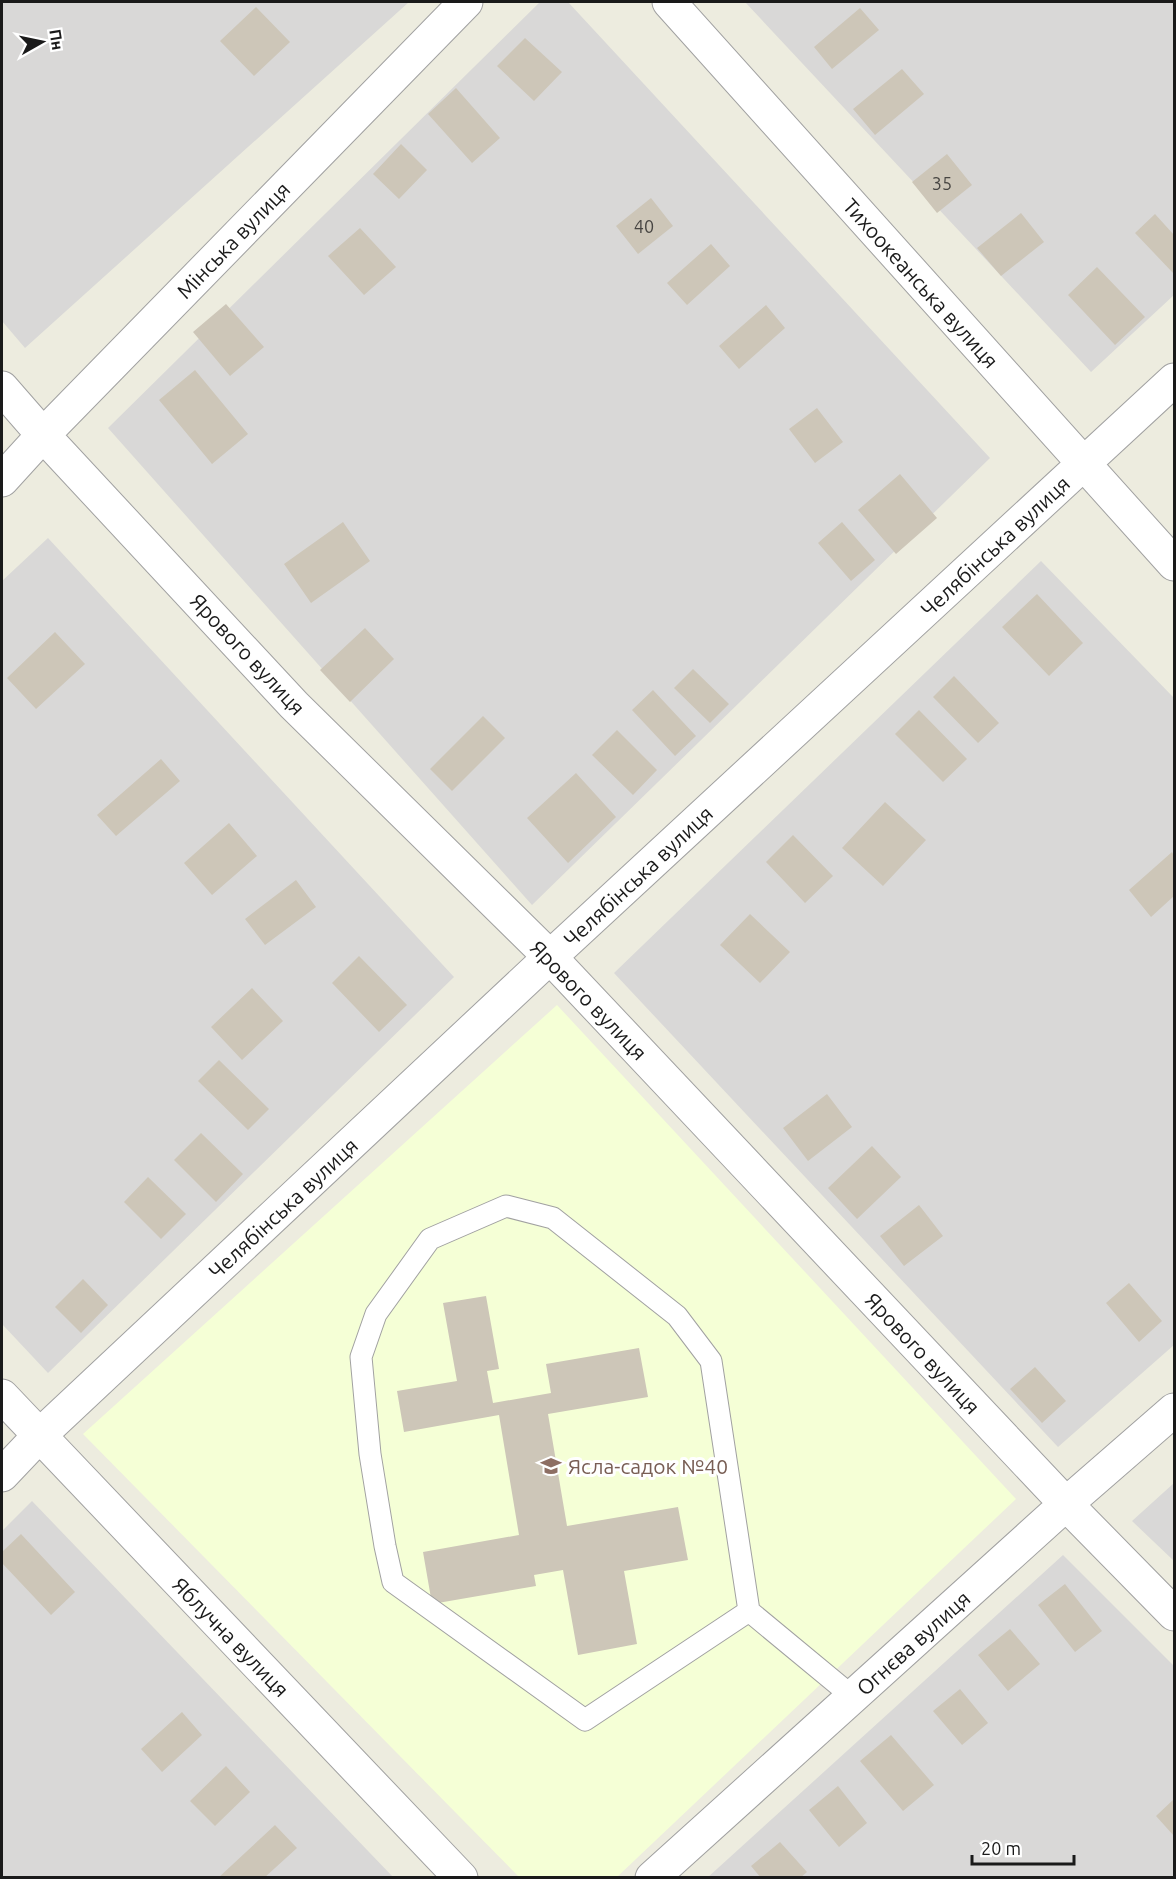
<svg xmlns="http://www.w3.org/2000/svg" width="1176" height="1879" font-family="Ubuntu,sans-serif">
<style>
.residential{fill:#d9d8d7}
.education{fill:#f5ffd6}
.building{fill:#cdc6b8}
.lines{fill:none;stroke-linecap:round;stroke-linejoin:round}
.lane-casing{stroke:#a1a1a1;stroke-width:23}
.street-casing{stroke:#a1a1a1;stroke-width:35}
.lane{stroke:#fff;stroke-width:21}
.street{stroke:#fff;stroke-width:33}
.labels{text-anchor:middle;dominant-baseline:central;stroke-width:6;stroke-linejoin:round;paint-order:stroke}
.number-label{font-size:18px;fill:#474542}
.street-label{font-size:21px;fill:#1a1a1a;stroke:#fff}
.education-label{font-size:21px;fill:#785e54;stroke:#fff;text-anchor:start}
</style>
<rect width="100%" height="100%" fill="#edecdf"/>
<path class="residential" d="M2 2H409L25 348 2 321Z
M540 2H568L990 458 532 905 108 428Z
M745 2H1174V295L1091 372Z
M48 538 454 977 48 1373 2 1324V581Z
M1041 561 1174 698V1345L1058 1447 614 973Z
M1174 1483V1561L1132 1521Z
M32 1501 393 1877 2 1878V1531Z
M1063 1555 1174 1666V1877L707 1878Z"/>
<path class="education" d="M557 1005 1016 1499 617 1877H519L83 1434Z"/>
<path class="building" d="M256 7 290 42 254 76 220 41Z
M860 8 879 30 832 69 814 47Z
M525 38 562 72 534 101 497 66Z
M902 69 924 94 875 135 853 109Z
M456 88 500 138 472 163 428 114Z
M401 144 427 170 399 199 373 174Z
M947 154 972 185 937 213 912 182Z
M651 198 673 226 638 254 616 226Z
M1021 213 1044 242 1001 276 977 248Z
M1155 214 1174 235V274L1135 233Z
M360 228 396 267 364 295 328 256Z
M711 244 730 266 687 305 667 283Z
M1097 267 1145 317 1115 345 1068 295Z
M226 304 264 347 230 376 193 332Z
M766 305 785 328 739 369 719 346Z
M195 370 248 434 212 464 159 400Z
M817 408 843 442 815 463 789 429Z
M900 474 937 518 896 554 858 510Z
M343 522 370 561 311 603 284 564Z
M842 522 875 560 851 581 818 543Z
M1037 594 1083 643 1049 676 1002 627Z
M365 628 394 659 350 702 320 670Z
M55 632 85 664 36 709 7 678Z
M693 669 729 704 710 723 674 688Z
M954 676 999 723 978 743 933 697Z
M653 690 696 736 675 756 632 710Z
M919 710 967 759 943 782 895 734Z
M483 716 505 738 452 791 430 769Z
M617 730 657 770 633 795 592 755Z
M161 759 180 781 116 836 97 815Z
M576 773 616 817 568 863 527 818Z
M885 802 926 840 883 886 842 848Z
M229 823 257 856 212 895 184 863Z
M793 835 833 876 805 903 766 862Z
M1172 852 1174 856V896L1151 917 1129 890Z
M296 880 316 907 265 945 245 919Z
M750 914 790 952 760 983 720 945Z
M359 956 407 1005 379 1032 332 983Z
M252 988 283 1021 242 1060 211 1027Z
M219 1060 269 1109 248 1130 198 1081Z
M827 1094 852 1127 808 1161 783 1128Z
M201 1133 243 1174 216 1202 174 1160Z
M872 1146 901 1177 857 1219 828 1188Z
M148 1177 186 1214 161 1239 124 1202Z
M919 1205 943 1236 904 1266 880 1236Z
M83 1279 108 1305 81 1333 55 1307Z
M1129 1283 1162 1321 1139 1342 1106 1303Z
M486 1296 499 1369 487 1371 493 1403 551 1393 546 1364 639 1348 648 1397 548 1414 567 1526 678 1507 688 1560 624 1571 637 1644 578 1655 563 1570 534 1575 536 1586 432 1604 423 1552 519 1535 499 1415 404 1432 397 1391 457 1381 443 1303Z
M1035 1367 1066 1401 1042 1423 1010 1389Z
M21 1534 75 1592 51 1615 2 1563V1552Z
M1065 1584 1102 1631 1075 1652 1038 1605Z
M1010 1629 1040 1664 1008 1691 978 1655Z
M960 1689 988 1723 962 1745 933 1711Z
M182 1712 202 1735 162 1772 141 1749Z
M891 1735 934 1785 903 1811 860 1761Z
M226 1766 250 1792 215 1826 190 1801Z
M838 1786 867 1823 839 1847 809 1810Z
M1174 1799V1836L1156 1816Z
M275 1825 297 1848 264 1878H218Z
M780 1842 807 1872 800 1878H761L751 1866Z"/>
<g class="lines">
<g class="lane-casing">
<path id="lane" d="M749 1611 585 1720 393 1582 385 1546 370 1454 361 1357 376 1314 430 1239 506 1206 553 1218 677 1316 711 1361 749 1611 853 1697"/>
</g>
<g class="street-casing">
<path id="street" d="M669 2 1174 564
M2 388 43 435 294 705 550 957 1066 1504 1174 1614
M2 480 43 435 466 2
M2 1396 461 1878
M2 1475 39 1436 550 957 1174 380
M652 1878 1066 1504 1174 1410"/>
</g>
<use href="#lane" class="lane"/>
<use href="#street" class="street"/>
</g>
<defs>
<g id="school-bare" transform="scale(1.62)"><path d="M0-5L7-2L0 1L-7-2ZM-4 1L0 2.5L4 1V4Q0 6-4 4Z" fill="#8d6e63" stroke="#fff" stroke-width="2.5" paint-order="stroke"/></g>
</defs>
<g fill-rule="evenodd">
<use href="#school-bare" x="551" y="1466"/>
</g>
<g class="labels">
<g class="number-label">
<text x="942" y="183">35</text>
<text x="644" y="226">40</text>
</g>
<g class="street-label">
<text transform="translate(233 240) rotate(-46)">Мінська вулиця</text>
<text transform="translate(921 283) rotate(48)">Тихоокеанська вулиця</text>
<text transform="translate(995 546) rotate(-43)">Челябінська вулиця</text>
<text transform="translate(248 654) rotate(47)">Ярового вулиця</text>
<text transform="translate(638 876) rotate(-43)">Челябінська вулиця</text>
<text transform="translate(589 1000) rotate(46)">Ярового вулиця</text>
<text transform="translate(283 1208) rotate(-43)">Челябінська вулиця</text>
<text transform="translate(923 1353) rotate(47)">Ярового вулиця</text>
<text transform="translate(231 1637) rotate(46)">Яблучна вулиця</text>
<text transform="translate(913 1643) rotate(-42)">Огнєва вулиця</text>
</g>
<g class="education-label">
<text x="568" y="1466">Ясла-садок №40</text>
</g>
</g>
<rect width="1176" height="1879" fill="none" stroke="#1a1a1a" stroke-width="6"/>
<g transform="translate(42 42) rotate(81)" stroke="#ffffff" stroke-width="4.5" paint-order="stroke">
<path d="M0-4.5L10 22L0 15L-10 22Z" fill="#1a1a1a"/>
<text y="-9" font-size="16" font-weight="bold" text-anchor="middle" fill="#1a1a1a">Пн</text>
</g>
<path d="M972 1855v9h102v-9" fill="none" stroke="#1a1a1a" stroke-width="3"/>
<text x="981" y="1855" font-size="18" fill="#1a1a1a" stroke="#ffffff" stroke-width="4.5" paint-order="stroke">20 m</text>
</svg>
